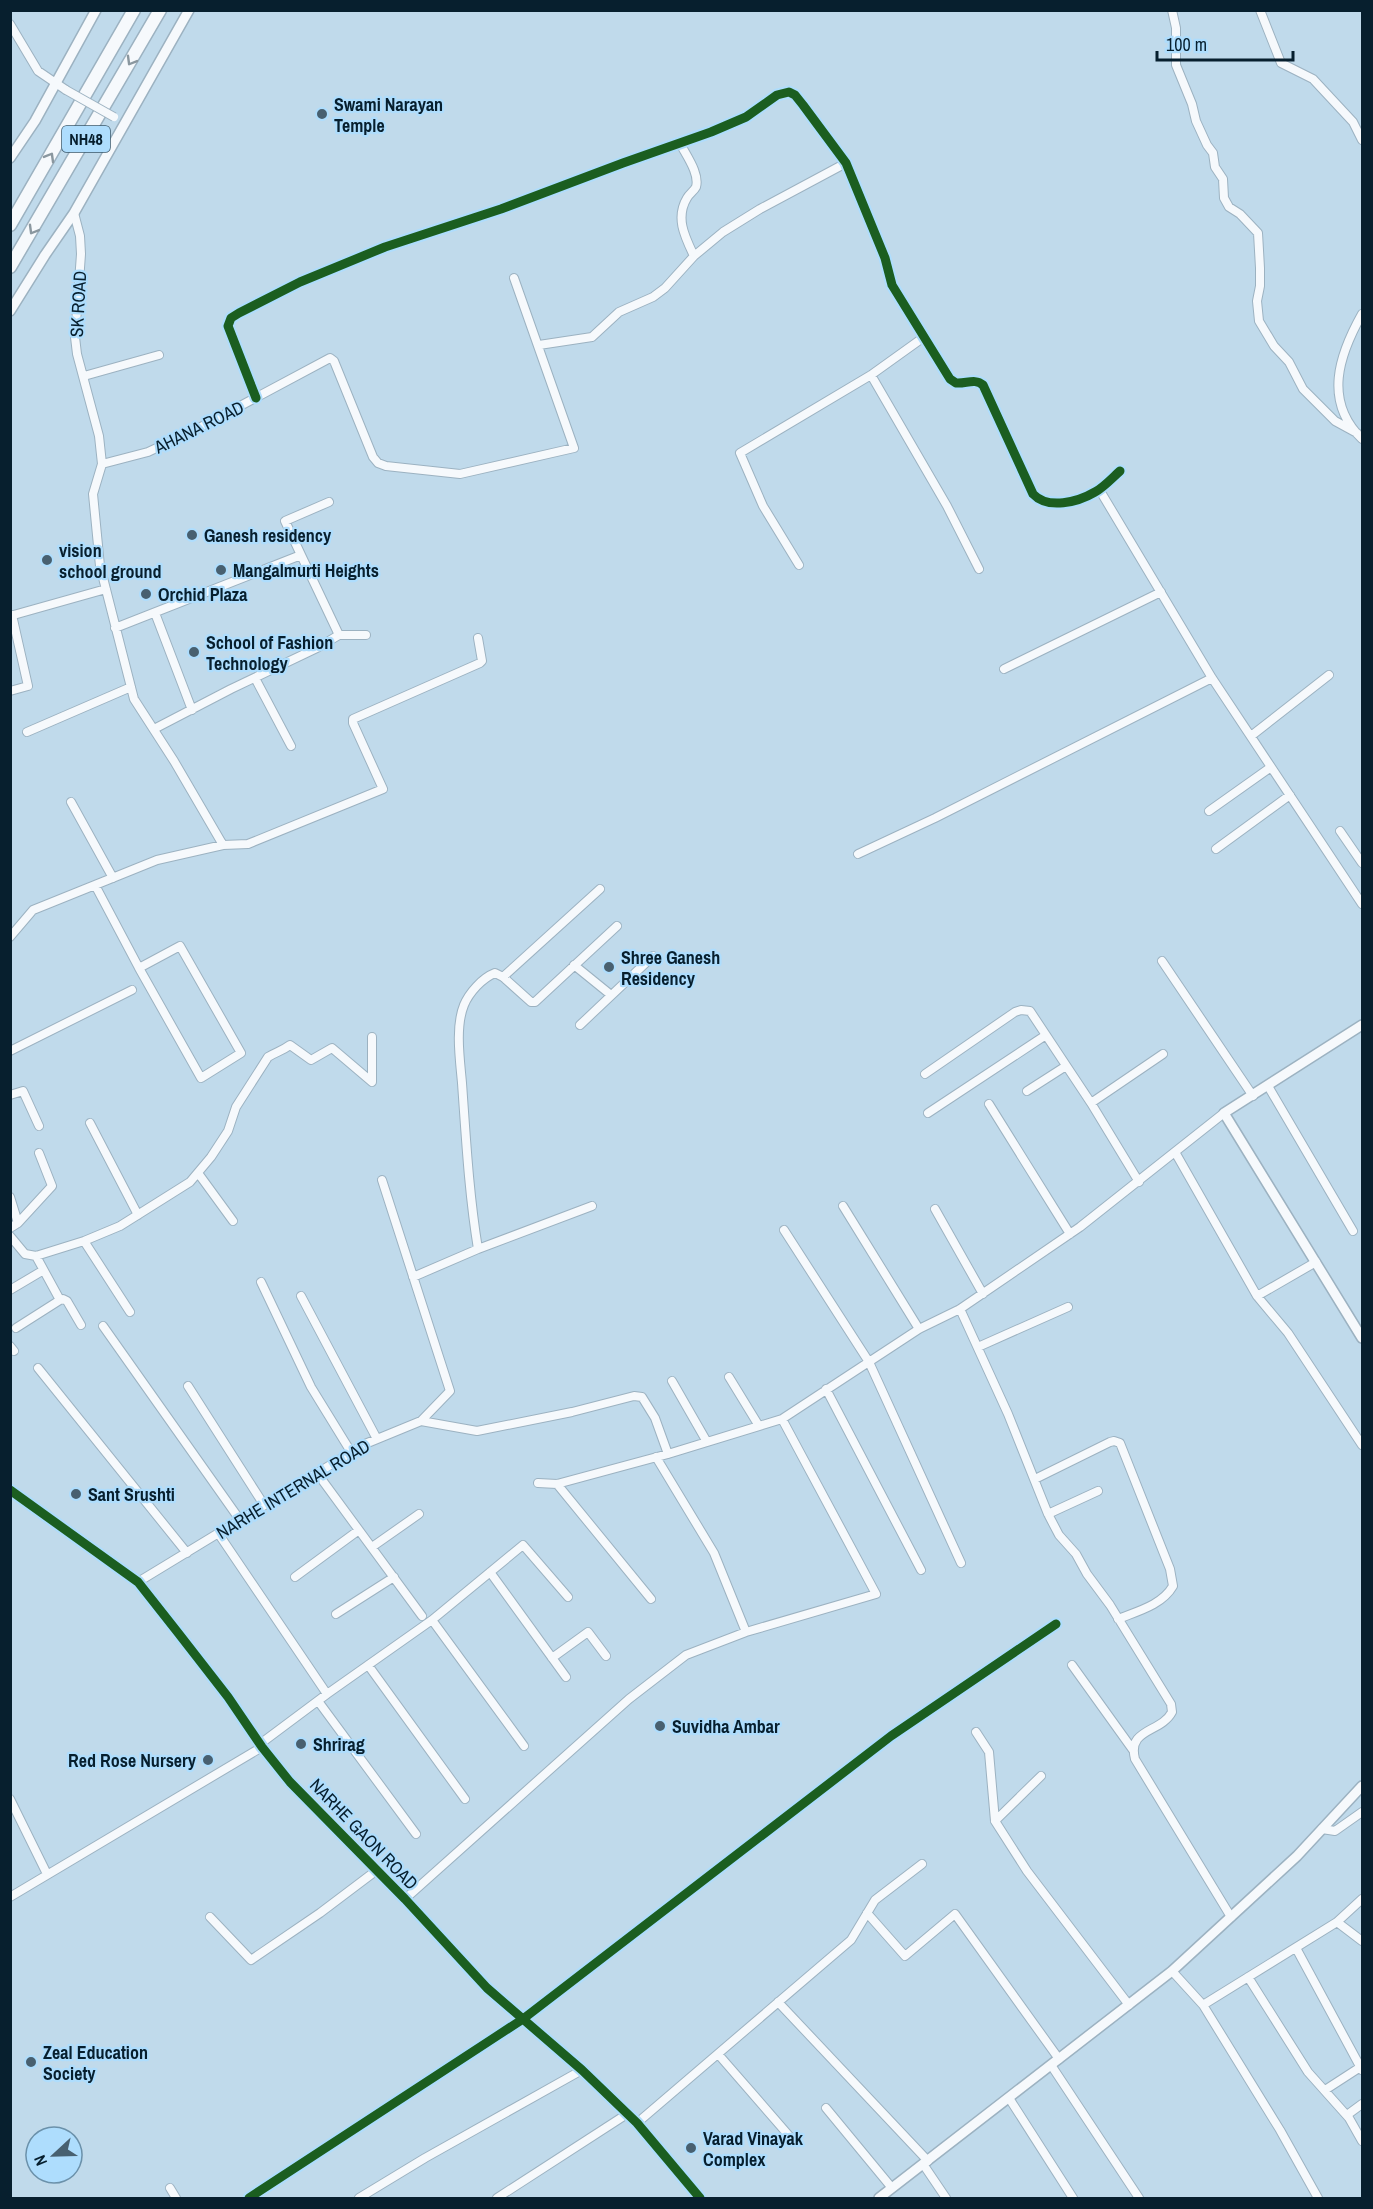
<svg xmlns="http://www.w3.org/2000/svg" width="1373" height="2209" font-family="'Archivo Narrow',sans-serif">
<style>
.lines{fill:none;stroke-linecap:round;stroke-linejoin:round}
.minor-casing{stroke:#9cb2c1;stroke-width:10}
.tertiary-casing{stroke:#9cb2c1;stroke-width:12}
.trunk-casing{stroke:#9cb2c1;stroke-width:15}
.minor{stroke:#f6f9fc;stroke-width:8}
.tertiary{stroke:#f6f9fc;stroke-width:9}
.trunk{stroke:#f6f9fc;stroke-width:12}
.minor-bridge-casing{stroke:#9cb2c1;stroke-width:10;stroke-linecap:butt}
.minor-bridge{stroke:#f6f9fc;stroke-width:8}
.cycleway-casing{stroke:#aeddfd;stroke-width:13}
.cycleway{stroke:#1b5e20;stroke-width:9}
.oneway{stroke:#8a979f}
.poi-dot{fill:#486070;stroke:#aeddfd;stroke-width:2}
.labels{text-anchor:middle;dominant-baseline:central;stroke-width:4.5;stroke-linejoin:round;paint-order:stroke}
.shield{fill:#aeddfd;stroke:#39586c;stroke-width:1.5}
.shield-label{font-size:16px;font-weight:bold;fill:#071f2e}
.poi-label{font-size:18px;font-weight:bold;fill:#071f2e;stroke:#aeddfd;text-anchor:start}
.street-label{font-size:18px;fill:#071f2e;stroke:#aeddfd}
</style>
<rect width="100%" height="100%" fill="#c0daeb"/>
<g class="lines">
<g class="minor-casing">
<path id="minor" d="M1172 10 1176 28V65L1192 104 1196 121 1207 145 1213 153 1215 167 1223 179 1224 198 1229 207 1240 214 1258 233 1260 268V286L1257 301 1259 321 1274 346 1289 362 1303 389 1335 421 1357 433
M1260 10 1281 63 1313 79 1353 122 1362 140
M10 24 38 71 66 90
M680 143C685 154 700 173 696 187 694 191 689 194 687 198 675 218 685 237 694 256
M74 213 80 236 81 254 75 337 77 354 99 436 102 464 93 494 100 566 134 699 174 761 223 845
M1362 314C1339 355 1323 401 1362 439
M539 345 592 337 619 312 653 297 665 288 694 256 723 232 760 209 846 163
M871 375 947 506 979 569
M84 376 159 355
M256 398 228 326 231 318 239 313 300 282 385 247 501 209 623 163 711 132 746 117 777 95 789 92 795 95 803 105 846 163 885 258 892 285 950 379 956 383C966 384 975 378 983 385L1033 494C1048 510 1078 502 1095 492 1104 487 1112 478 1120 471
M102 464 148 452 199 428 330 358 334 361 373 457 378 463 386 466 460 474 574 448 514 278
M1099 489 1212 678 1362 904
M301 555 339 635
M799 565 763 506 740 453 871 375 924 337
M155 613 192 710
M10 616 106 589
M115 628 301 555 285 521 329 502
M1004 669 1161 592
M255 678 291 746
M10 691 28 686 12 615
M154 729 231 689 317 648 339 635H366
M27 732 131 687
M1251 736 1329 675
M71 802 113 878
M1209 811 1271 767
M1340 831 1362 863
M1216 849 1290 795
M858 854 935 818 1212 678
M95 885 139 968 201 1078 241 1053 180 946 139 968
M10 937 33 910 157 860 223 845 248 844 383 789 353 723V719L480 663 482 661 478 638
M1162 961 1253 1096
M574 965 611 995
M503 977 600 889
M580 1025 653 956
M10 1051 132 990
M925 1074 1015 1012 1021 1010 1030 1011 1091 1103 1139 1182
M1268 1086 1353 1231
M1027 1091 1066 1066
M10 1095 23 1091 39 1126
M1091 1103 1163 1054
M989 1104 1070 1234
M928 1113 1046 1035
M90 1123 138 1215
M1175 1152 1257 1296 1288 1333 1362 1445
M198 1173 233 1221
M382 1180 450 1391 421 1421
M10 1197 18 1223 10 1228
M843 1206 919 1329
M935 1209 983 1294
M18 1223 52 1186 39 1153
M784 1230 869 1362 961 1563
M10 1236 25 1254 36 1256 84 1241 120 1226 190 1182 211 1157 228 1131 236 1107 268 1057C276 1052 282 1051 290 1045L311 1060 332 1048 372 1082V1037
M84 1241 130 1312
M478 1249 592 1206
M413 1277 478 1249C469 1194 466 1139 462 1083 460 1060 455 1027 464 1005 469 993 482 978 495 973L503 977 531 1002H535L617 926
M261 1282 311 1387 351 1452
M10 1290 42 1271
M301 1296 377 1439
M1257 1296 1316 1262
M60 1300 63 1299 67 1301 81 1325
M960 1309 1008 1414 1048 1514 1059 1535 1076 1554 1087 1574 1110 1605 1171 1704 1172 1712C1161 1733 1127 1728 1135 1759L1231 1917
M103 1326 240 1520
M16 1328 60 1300 36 1256
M10 1346 14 1351
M978 1347 1068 1307
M38 1368 187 1553
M729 1377 759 1426
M672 1381 707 1442
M188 1386 264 1505
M826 1389 921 1570
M656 1457 714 1553 746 1632
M317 1473 422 1616
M1035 1479 1110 1442 1114 1441 1120 1443 1170 1569 1173 1586C1162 1605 1138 1611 1118 1619
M538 1483 557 1484 668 1454 782 1419 919 1329 960 1309 1080 1227 1224 1113
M557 1484 651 1599
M1048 1514 1098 1491
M218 1533 327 1694
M372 1547 419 1514
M490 1572 566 1677
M295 1577 359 1530
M138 1582 365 1444 421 1421 477 1431 572 1412 634 1396 642 1397 655 1418 668 1454
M336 1614 394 1577
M432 1620 524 1746
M552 1658 588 1632 606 1656
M368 1665 465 1799
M1072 1665 1133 1750
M318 1701 416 1834
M976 1732 989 1752 995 1821 1027 1871 1129 2005
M260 1744 327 1694 432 1620 523 1545 568 1597
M10 1799 47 1874
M995 1821 1041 1776
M1322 1829 1335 1831 1362 1812
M10 1897 262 1747
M405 1899 629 1699 686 1655 746 1632 876 1594 782 1419
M867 1913 905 1956 955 1914 1059 2059
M210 1917 251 1960 320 1913 377 1870
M1337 1922 1362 1899
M1296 1948 1362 2070
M1172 1971 1203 2005 1337 1922 1362 1941
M1248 1977 1308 2072 1349 2118 1362 2141
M778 2002 928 2161
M1203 2005 1280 2130 1318 2198
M718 2054 791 2138
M1051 2065 1139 2198
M1325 2090 1362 2066
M1009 2098 1073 2198
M826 2108 892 2188
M1347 2115 1362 2104
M637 2123 851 1940 875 1900 922 1864
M923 2164 946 2198
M170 2188 176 2198
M249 2198 523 2019 891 1736 1056 1624
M359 2198 425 2158 582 2070
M497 2198 627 2114"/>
</g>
<g class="tertiary-casing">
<path id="tertiary" d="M10 158 35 121 96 10
M10 311 45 255 74 213 189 10
M1362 1025 1224 1113 1362 1338
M10 1490 138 1582 179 1634 228 1697 262 1747 290 1782 405 1899 487 1988 582 2070 637 2123 700 2198
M879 2198 1172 1971 1297 1856 1362 1786"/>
</g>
<g class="trunk-casing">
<path id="trunk" d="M10 225 134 10
M10 267 160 10"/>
</g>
<use href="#minor" class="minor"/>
<use href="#tertiary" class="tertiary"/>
<use href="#trunk" class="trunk"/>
<g class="minor-bridge-casing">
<path id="minor-bridge" d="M66 90 114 117"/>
</g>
<use href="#minor-bridge" class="minor-bridge"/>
<g class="cycleway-casing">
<path id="cycleway" d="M256 398 228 326 231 318 239 313 300 282 385 247 501 209 623 163 711 132 746 117 777 95 789 92 795 95 803 105 846 163 885 258 892 285 950 379 956 383C966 384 975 378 983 385L1033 494C1048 510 1078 502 1095 492 1104 487 1112 478 1120 471
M10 1490 138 1582 179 1634 228 1697 262 1747 290 1782 405 1899 487 1988 582 2070 637 2123 700 2198
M249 2198 523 2019 891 1736 1056 1624"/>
</g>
<use href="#cycleway" class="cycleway"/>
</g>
<defs><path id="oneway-chevron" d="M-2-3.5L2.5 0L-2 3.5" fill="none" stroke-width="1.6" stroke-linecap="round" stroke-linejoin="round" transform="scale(1.5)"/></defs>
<g class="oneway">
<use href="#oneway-chevron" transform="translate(131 61) rotate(120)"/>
<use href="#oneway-chevron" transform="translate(50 157) rotate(-60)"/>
<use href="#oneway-chevron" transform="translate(33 230) rotate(120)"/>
</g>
<g class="poi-dot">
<circle cx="322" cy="114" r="6"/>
<circle cx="192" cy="535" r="6"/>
<circle cx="47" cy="560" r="6"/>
<circle cx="221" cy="570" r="6"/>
<circle cx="146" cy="594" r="6"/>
<circle cx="194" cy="652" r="6"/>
<circle cx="609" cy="967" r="6"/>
<circle cx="76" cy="1494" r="6"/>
<circle cx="660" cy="1726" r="6"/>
<circle cx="301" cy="1744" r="6"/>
<circle cx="208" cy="1760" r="6"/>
<circle cx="31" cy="2062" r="6"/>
<circle cx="691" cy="2148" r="6"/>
</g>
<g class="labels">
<rect class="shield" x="62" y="126" width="48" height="26" rx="4.5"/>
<g class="shield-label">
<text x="86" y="139">NH48</text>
</g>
<g class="poi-label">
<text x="334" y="104">Swami Narayan<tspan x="334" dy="21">Temple</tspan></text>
<text x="204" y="535">Ganesh residency</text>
<text x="59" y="550">vision<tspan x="59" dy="21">school ground</tspan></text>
<text x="233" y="570">Mangalmurti Heights</text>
<text x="158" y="594">Orchid Plaza</text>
<text x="206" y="642">School of Fashion<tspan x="206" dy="21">Technology</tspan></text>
<text x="621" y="957">Shree Ganesh<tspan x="621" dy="21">Residency</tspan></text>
<text x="88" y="1494">Sant Srushti</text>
<text x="672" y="1726">Suvidha Ambar</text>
<text x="313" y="1744">Shrirag</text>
<text x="196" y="1760" text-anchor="end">Red Rose Nursery</text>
<text x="43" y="2052">Zeal Education<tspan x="43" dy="21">Society</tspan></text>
<text x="703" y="2138">Varad Vinayak<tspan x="703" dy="21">Complex</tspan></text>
</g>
<g class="street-label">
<text transform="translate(78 304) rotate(-87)">SK ROAD</text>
<text transform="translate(199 427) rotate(-26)">AHANA ROAD</text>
<text transform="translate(293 1489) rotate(-31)">NARHE INTERNAL ROAD</text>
<text transform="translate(364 1834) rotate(46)">NARHE GAON ROAD</text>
</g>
</g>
<rect width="1373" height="2209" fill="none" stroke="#071f2e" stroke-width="24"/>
<g transform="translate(54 2155) rotate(248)"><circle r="28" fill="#aeddfd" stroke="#6b91aa" stroke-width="1.5"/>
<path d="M0-4.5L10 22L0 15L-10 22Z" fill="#486070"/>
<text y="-9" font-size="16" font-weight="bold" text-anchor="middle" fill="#071f2e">N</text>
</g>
<path d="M1157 51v9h136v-9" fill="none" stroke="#071f2e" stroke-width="3"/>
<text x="1166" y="51" font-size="18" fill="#071f2e" stroke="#aeddfd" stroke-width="4.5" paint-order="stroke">100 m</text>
</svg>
